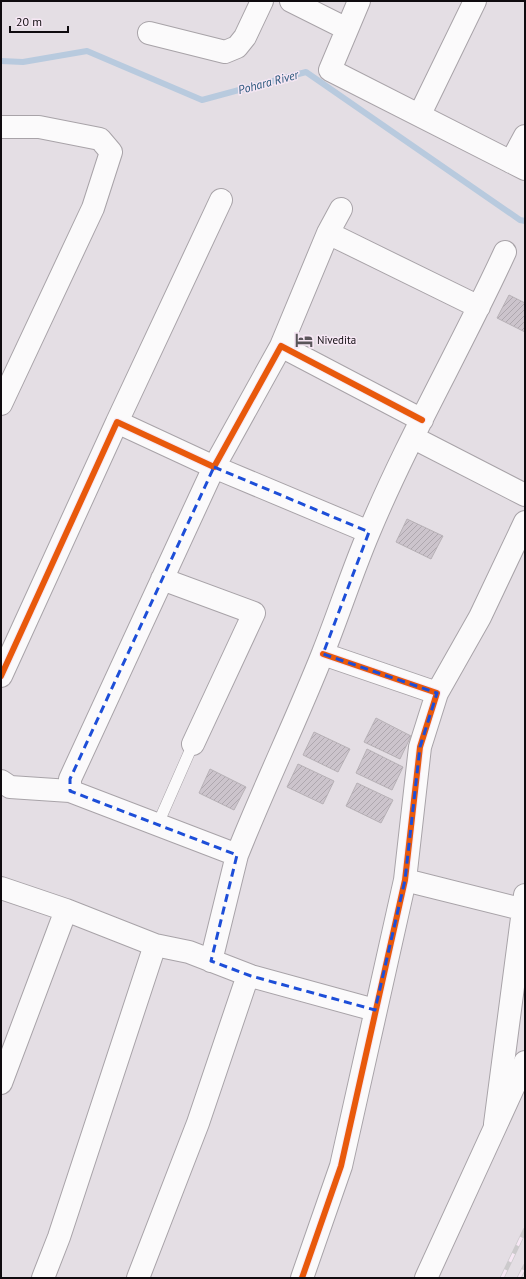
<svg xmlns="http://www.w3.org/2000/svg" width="526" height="1279" font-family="'PT Sans',sans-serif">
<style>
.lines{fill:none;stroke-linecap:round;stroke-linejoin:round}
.stream{stroke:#b8cade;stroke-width:6}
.building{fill:url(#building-hatch);stroke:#b7b1b6}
.service-casing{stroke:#a8a3a8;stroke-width:12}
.minor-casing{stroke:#a8a3a8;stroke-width:24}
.tertiary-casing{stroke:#a8a3a8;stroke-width:24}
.service{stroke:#fbfafb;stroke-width:11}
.minor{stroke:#fbfafb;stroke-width:22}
.tertiary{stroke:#fbfafb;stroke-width:22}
.rail-casing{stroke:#cccacc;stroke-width:4.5}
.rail{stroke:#f6e7f4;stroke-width:3;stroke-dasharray:9;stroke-linecap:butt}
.cycleway-casing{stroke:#f6e7f4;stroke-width:8}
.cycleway{stroke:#e8590c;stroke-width:6}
.marked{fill:none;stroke:#1d4ed8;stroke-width:3;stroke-dasharray:8 5;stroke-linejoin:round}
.labels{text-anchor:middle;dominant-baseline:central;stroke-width:3;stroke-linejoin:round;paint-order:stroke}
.poi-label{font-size:11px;fill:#0f0b0f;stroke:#f6e7f4;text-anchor:start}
.water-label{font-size:12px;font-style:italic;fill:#2a577c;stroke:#f6e7f4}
</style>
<defs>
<pattern id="building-hatch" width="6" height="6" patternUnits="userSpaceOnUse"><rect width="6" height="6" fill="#ccc4cc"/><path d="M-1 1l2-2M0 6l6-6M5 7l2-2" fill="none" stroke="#aea7ae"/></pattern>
</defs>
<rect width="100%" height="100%" fill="#e4dee4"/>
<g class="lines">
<path class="stream" d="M1 61 23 62 87 51 202 100 306 72 520 220 525 221"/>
</g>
<path class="building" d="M509 295 525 303V332L497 318Z
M407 519 443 536 431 559 396 542Z
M376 718 411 736 400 759 364 742Z
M314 732 350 749 338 772 303 755Z
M367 749 403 767 392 790 356 773Z
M298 764 334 781 323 804 287 787Z
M210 769 246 787 234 810 199 793Z
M357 783 393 800 381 823 346 806Z"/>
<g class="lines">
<g class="service-casing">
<path id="service" d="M157 826 193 744"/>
</g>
<g class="minor-casing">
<path id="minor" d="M291 1 347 29
M359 1 330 70 525 169
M149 33 225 52 237 47 245 37 262 1
M420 114 475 1
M1 127H39L100 139 111 152 93 208 1 404
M511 162 525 136
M328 233 479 307
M281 346 328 233 341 209
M117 422 221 200
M414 438 525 495
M162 579 254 613 193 744
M1 676 117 422 214 467 281 346 422 420
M437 693 480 617 525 522
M1 781 10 787 70 791 237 855 211 961
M70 791V779L214 467 369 532
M237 855C264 787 296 721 323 653 339 613 352 572 369 532 409 436 462 346 505 252
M405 880 525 910
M1 888 66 910
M1 1083 66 910 155 945 189 952 251 976 375 1010
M495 1124 525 895
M43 1278 59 1237 155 945
M138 1278 198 1123 248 975
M302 1278 341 1166 405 880 420 747 437 693 323 654"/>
</g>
<g class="tertiary-casing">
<path id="tertiary" d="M426 1278 525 1062"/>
</g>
<use href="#service" class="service"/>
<use href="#minor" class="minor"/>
<use href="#tertiary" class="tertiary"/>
<g class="rail-casing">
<path id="rail" d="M502 1278 525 1230
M519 1278 525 1266"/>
</g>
<use href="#rail" class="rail"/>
<g class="cycleway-casing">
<path id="cycleway" d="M1 676 117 422 214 467 281 346 422 420
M302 1278 341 1166 405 880 420 747 437 693 323 654"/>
</g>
<use href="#cycleway" class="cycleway"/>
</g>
<path class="marked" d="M214 467 369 532 323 654 437 693 420 747 405 880 375 1010 251 976 211 961 237 855 70 791V779Z"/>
<defs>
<g id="hotel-bare" transform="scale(1.38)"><path d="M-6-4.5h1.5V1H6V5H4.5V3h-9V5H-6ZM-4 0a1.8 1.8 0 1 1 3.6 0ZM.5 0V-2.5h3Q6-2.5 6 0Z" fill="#5a555a" stroke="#f6e7f4" stroke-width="2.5" paint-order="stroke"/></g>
</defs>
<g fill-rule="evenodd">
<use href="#hotel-bare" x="304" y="340"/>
</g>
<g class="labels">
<g class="poi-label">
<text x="317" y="340">Nivedita</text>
</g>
<g class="water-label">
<text transform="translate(268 82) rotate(-15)">Pohara River</text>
</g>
</g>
<rect width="526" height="1279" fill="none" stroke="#0f0b0f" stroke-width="4"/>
<path d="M10 26v6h58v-6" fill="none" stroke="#0f0b0f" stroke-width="2"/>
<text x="16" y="26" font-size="12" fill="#0f0b0f" stroke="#f6e7f4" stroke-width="3" paint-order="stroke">20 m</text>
</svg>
